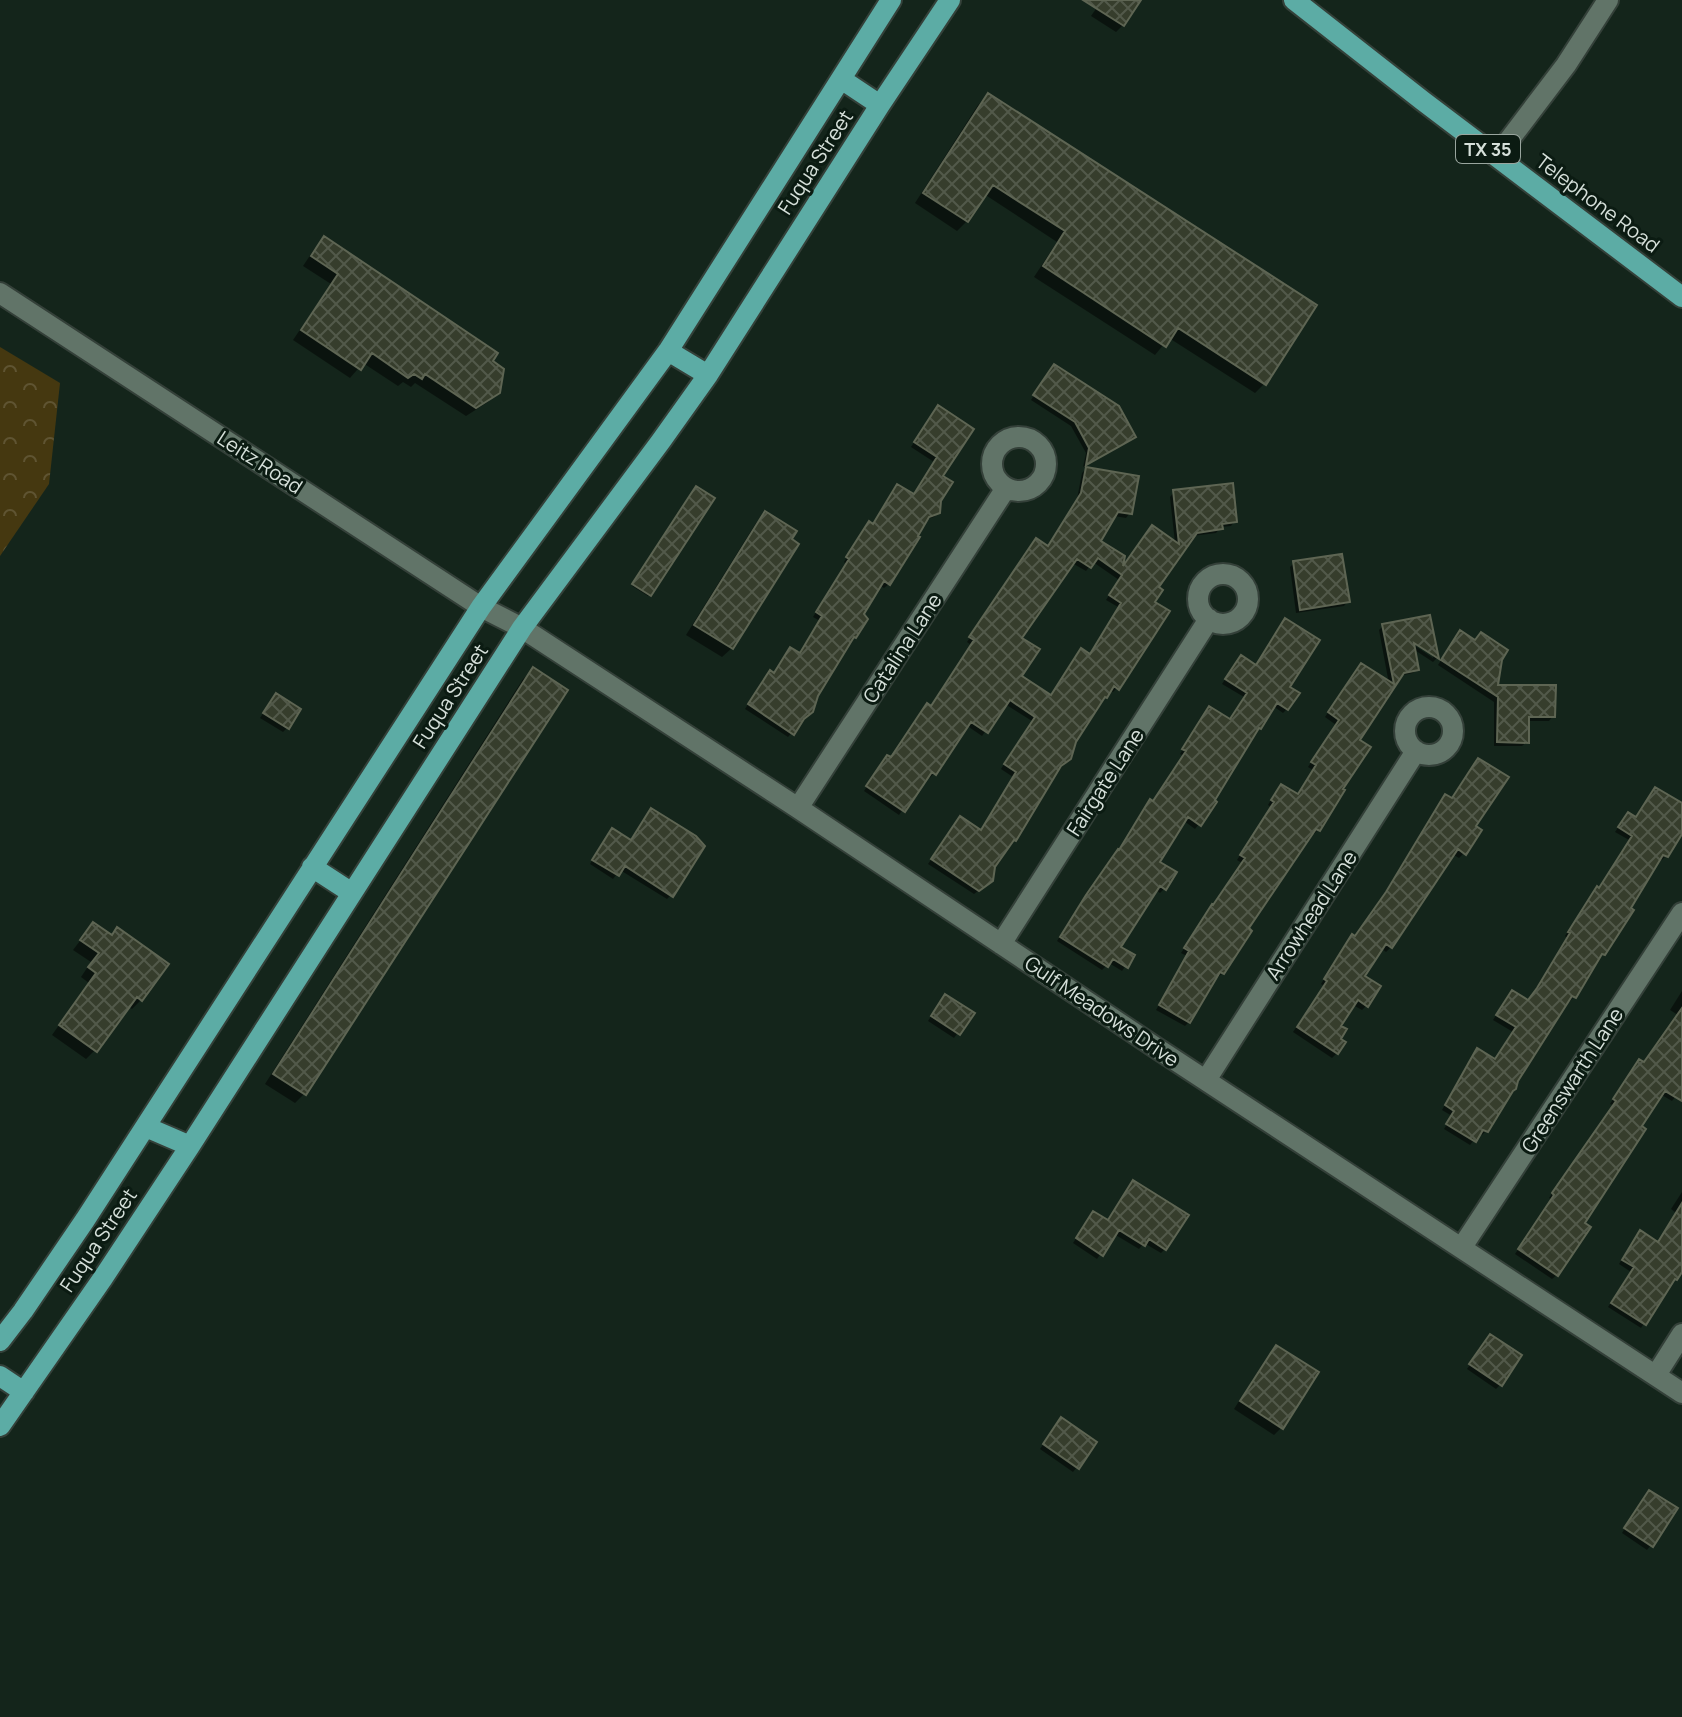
<svg xmlns="http://www.w3.org/2000/svg" width="1682" height="1717" font-family="Manrope,sans-serif">
<style>
.forest{fill:url(#forest-crowns)}
.shadow{fill:#0007;fill-rule:evenodd}
.building{fill:url(#building-cross-hatch);stroke:#5e6553;stroke-width:2;fill-rule:evenodd}
.lines{fill:none;stroke-linecap:round;stroke-linejoin:round}
.minor-casing{stroke:#344039;stroke-width:24}
.major-casing{stroke:#344039;stroke-width:24}
.minor{stroke:#617468;stroke-width:20}
.major{stroke:#5caca5;stroke-width:20}
.labels{text-anchor:middle;dominant-baseline:central;stroke-width:6;stroke-linejoin:round;paint-order:stroke}
.shield{fill:#0b1b12;stroke:#99a59e;stroke-width:2}
.shield-label{font-size:18px;font-weight:bold;fill:#d6e0da}
.street-label{font-size:20px;fill:#d6e0da;stroke:#0b1b12}
</style>
<defs>
<pattern id="forest-crowns" width="20" height="18" patternUnits="userSpaceOnUse" patternTransform="scale(2)"><rect width="20" height="18" fill="#453810"/><path d="M2 6a3 3 0 1 1 6 0M12 15a3 3 0 1 1 6 0" fill="none" stroke="#5f5432"/></pattern>
<pattern id="building-cross-hatch" width="8" height="8" patternUnits="userSpaceOnUse" patternTransform="scale(2)"><rect width="8" height="8" fill="#363d2c"/><path d="M0 0l8 8M0 8l8-8" fill="none" stroke="#52594a"/></pattern>
</defs>
<rect width="100%" height="100%" fill="#14251b"/>
<path class="forest" d="M0 347 60 383 49 484 0 556Z"/>
<path class="shadow" d="M1102 0H1138L1123 25 1116 32 1091 16Z
M988 95 1264 384 1255 393 1169 338 1155 355 1034 277 1057 242 984 194 967 221 957 231 915 203 978 105Z
M324 239 490 362 498 392 488 402 466 416 415 383 411 387 403 382 398 386 363 363 350 378 293 340 331 284 303 266 315 248Z
M1050 370 1134 436 1129 441 1083 467 1086 453 1071 426 1031 400Z
M934 412 940 477 938 512 934 517 925 520 889 584 884 588 879 585 861 614 855 637 849 640 806 716 788 737 745 709 766 676 773 674 790 649 799 655 820 621 813 617 846 564 844 562 865 528 872 526 913 496 934 462 911 447Z
M1086 469 1130 513 1126 518 1114 516 1098 541 1120 571 1175 543 1170 497 1174 492 1235 521 1231 526 1221 527 1216 533 1192 536 1156 587 1117 688 1113 692 1109 690 1101 701 1014 840 993 866 986 885 974 894 928 864 960 818 980 831 1013 777 1001 769 1032 721 1005 704 982 736 966 725 934 773 930 778 927 775 899 815 864 791 883 762 891 759 930 708 971 645 967 642 1032 545 1047 548 1077 499 1082 473ZM1093 562 1119 580 1106 600 1118 607 1089 655 1081 650 1077 655 1050 697 1019 677 1020 638 1072 563 1086 571Z
M695 490 650 595 648 596 632 586Z
M765 514 732 648 722 657 686 635 756 523Z
M1294 563 1348 601 1344 606 1296 613 1290 567Z
M1429 617 1437 658 1433 662 1413 649 1417 669 1413 673 1399 676 1357 740 1318 830 1314 834 1311 832 1246 929 1223 973 1218 977 1216 975 1189 1022 1185 1026 1156 1010 1187 956 1181 953 1242 863 1237 860 1271 807 1268 805 1277 790 1281 786 1297 796 1313 770 1308 767 1336 725 1325 717 1357 670 1389 684 1379 630 1383 626ZM1407 636 1433 653V658L1405 639Z
M1456 637 1496 687 1553 716 1549 721H1527V742L1522 746H1494V702L1438 665Z
M1237 661 1288 688 1287 709 1283 713 1273 706 1199 824 1195 829 1184 821 1158 863 1164 889 1160 893 1156 890 1118 947 1133 956 1122 971 1109 963 1102 970 1057 941 1082 902 1184 756 1180 754 1205 712 1229 721 1244 697 1222 684Z
M533 670 304 1094 295 1103 265 1084 523 679Z
M272 700 287 728 283 732 260 718Z
M1441 801 1473 826 1464 853 1459 858 1452 854 1391 947 1386 952 1381 948 1363 977 1367 1005 1362 1010 1353 1005 1339 1026 1337 1053 1332 1058 1293 1032 1324 986 1321 984 1348 941 1355 938 1381 899Z
M1682 806V830L1666 856 1662 860 1659 859 1603 954 1574 997 1570 1001 1567 999 1486 1131 1482 1135 1479 1134 1470 1145 1444 1129 1452 1116 1442 1110 1474 1055 1494 1061 1513 1032 1493 1020 1508 997 1512 992 1528 1002 1533 995 1567 938 1565 936 1593 893 1599 890 1629 840 1615 832 1624 819H1636Z
M608 835 671 895 667 899 620 870 613 879 590 864Z
M93 924 111 936 117 930 141 1000 132 1009 128 1006 95 1050 86 1059 52 1035 89 983 81 977 91 962 73 950Z
M1682 991V1088L1672 1101 1660 1094 1582 1223 1557 1275 1552 1279 1515 1254 1552 1200 1549 1198 1613 1105 1610 1104 1635 1065 1644 1064 1678 1015 1670 1010Z
M941 1001 972 1013 954 1038 928 1021Z
M1129 1187 1165 1249 1161 1253 1144 1243 1139 1249 1114 1234 1097 1259 1073 1243 1089 1218 1107 1222Z
M1682 1192V1267L1641 1328 1608 1307 1631 1272 1619 1264 1636 1237 1657 1243 1676 1213 1671 1209Z
M1486 1341 1500 1385 1496 1389 1467 1369Z
M1276 1347 1281 1428 1274 1435 1234 1409 1269 1354Z
M1057 1424 1077 1467 1073 1472 1040 1449Z
M1645 1496 1651 1545 1647 1550 1622 1533Z"/>
<path class="building" d="M1083 0H1141L1124 26Z
M988 93 1317 305 1266 385 1178 328 1166 347 1043 266 1065 231 993 185 968 222 923 193Z
M324 236 498 353 493 361 504 369 500 393 476 408 425 374 422 379 414 374 408 378 372 353 361 370 301 330 338 274 311 256Z
M1054 364 1119 406 1136 437 1086 465 1089 448 1075 422 1033 395Z
M938 405 974 429 943 476 953 482 941 501 940 513 929 517 918 536 920 537 890 585 884 581 864 614 868 619 856 638 854 637 818 696 813 712 804 719 794 735 748 704 770 670 774 673 790 647 800 653 822 616 816 612 849 559 846 557 869 521 873 524 897 484 914 494 937 457 914 442Z
M1086 467 1139 476 1132 514 1118 512 1101 541 1125 556 1123 566 1152 525 1179 544 1173 490 1233 483 1237 522 1222 524 1223 529 1197 533 1159 587 1163 590 1155 602 1170 611 1119 690 1114 686 1107 698 1105 697 1076 742 1071 759 1061 766 1016 841 1014 840 995 867 993 881 979 891 931 859 960 816 981 830 1016 772 1004 764 1035 717 1010 700 988 733 971 722 936 775 932 772 905 812 866 786 887 755 891 757 927 703 931 706 974 640 969 637 1036 538 1048 546 1081 493ZM1098 558 1122 575 1109 595 1121 603 1090 654 1081 648 1051 695 1022 676 1040 649 1022 638 1077 559 1091 568Z
M696 486 715 498 651 596 632 584Z
M765 511 797 531 792 539 799 544 733 649 694 625Z
M1342 554 1350 602 1300 610 1293 561Z
M1430 615 1439 659 1414 643 1419 670 1404 673 1360 740 1371 747 1343 789 1345 790 1320 831 1316 829 1249 928 1252 931 1224 974 1220 972 1190 1023 1159 1005 1189 951 1184 948 1212 904 1213 905 1245 858 1240 855 1274 802 1271 800 1281 784 1298 794 1316 765 1311 762 1339 720 1328 712 1361 663 1394 684 1382 624Z
M1285 618 1320 640 1290 687 1300 693 1288 710 1277 703 1261 729 1259 728 1215 800 1217 802 1201 826 1188 817 1160 862 1177 872 1166 890 1160 886 1121 947 1135 955 1128 968 1113 959 1108 967 1060 937 1086 895 1118 849 1119 850 1150 799 1153 801 1186 751 1182 749 1209 706 1230 719 1247 693 1225 679 1241 655 1256 665Z
M1460 630 1475 640 1481 632 1508 650 1502 660 1498 685H1556L1555 717H1529V743L1497 742 1498 697 1441 660Z
M533 667 568 690 306 1095 273 1074Z
M276 693 301 709 289 729 263 713Z
M1478 758 1509 777 1476 826 1482 830 1466 855 1458 849 1392 948 1386 944 1365 976 1381 986 1368 1007 1358 1000 1341 1026 1347 1029 1341 1039 1346 1042 1338 1054 1297 1027 1327 981 1324 979 1352 934 1355 936 1386 892 1445 794 1452 798Z
M1655 787 1682 803V834L1668 857 1663 855 1631 908 1634 910 1605 955 1602 954 1576 998 1572 996 1518 1081 1516 1089 1513 1091 1488 1132 1483 1130 1476 1142 1446 1124 1454 1111 1445 1105 1477 1048 1495 1059 1516 1027 1496 1015 1512 990 1528 1000 1537 988 1570 933 1568 932 1597 886 1599 888 1632 836 1618 827 1628 812 1636 817Z
M651 808 696 836 705 846 673 897 625 866 619 876 592 860 612 828 631 840Z
M93 922 112 935 117 927 169 964 142 1001 137 997 97 1052 59 1025 96 973 88 967 99 953 80 940Z
M945 994 975 1013 960 1035 931 1016Z
M1682 1008V1101L1665 1091 1642 1126 1646 1129 1585 1223 1591 1227 1558 1276 1518 1249 1554 1195 1552 1193 1616 1101 1613 1099 1639 1059 1644 1062Z
M1133 1180 1189 1215 1166 1250 1149 1239 1145 1246 1119 1230 1103 1256 1076 1238 1093 1211 1108 1220Z
M1682 1203V1272L1677 1280 1675 1279 1646 1325 1611 1303 1634 1267 1622 1260 1640 1230 1658 1242Z
M1490 1334 1522 1355 1502 1386 1469 1364Z
M1276 1345 1319 1372 1283 1429 1240 1401Z
M1061 1417 1097 1442 1079 1469 1043 1444Z
M1649 1490 1678 1508 1653 1547 1624 1528Z"/>
<g class="lines">
<g class="minor-casing">
<path id="minor" d="M1497 156 1566 65 1608 0
M0 293 481 607 522 628 798 808 1158 1049 1682 1393
M992 464a27 27 0 1 1 54 0a27 27 0 1 1-54 0Z
M1198 599a25 25 0 1 1 50 0a25 25 0 1 1-50 0Z
M1405 731a24 24 0 1 1 48 0a24 24 0 1 1-48 0Z
M798 808 1006 488
M1001 944 1209 619
M1206 1080 1416 751
M1462 1247 1682 913
M1656 1375 1682 1334"/>
</g>
<g class="major-casing">
<path id="major" d="M1294 0 1423 101 1682 297
M841 79 880 105
M668 351 708 375
M312 867 352 893
M146 1127 190 1146
M0 1341 23 1311 85 1220 481 607 668 351 891 0
M0 1376 24 1392
M0 1426 103 1278 190 1146 522 628 661 441 708 375 880 105 950 0"/>
</g>
<use href="#minor" class="minor"/>
<use href="#major" class="major"/>
</g>
<g class="labels">
<rect class="shield" x="1456" y="135" width="64" height="28" rx="6"/>
<g class="shield-label">
<text x="1488" y="149">TX 35</text>
</g>
<g class="street-label">
<text transform="translate(815 162) rotate(-57)">Fuqua Street</text>
<text transform="translate(1598 203) rotate(37)">Telephone Road</text>
<text transform="translate(260 462) rotate(33)">Leitz Road</text>
<text transform="translate(902 648) rotate(-57)">Catalina Lane</text>
<text transform="translate(450 696) rotate(-57)">Fuqua Street</text>
<text transform="translate(1105 782) rotate(-57)">Fairgate Lane</text>
<text transform="translate(1311 915) rotate(-57)">Arrowhead Lane</text>
<text transform="translate(1102 1011) rotate(34)">Gulf Meadows Drive</text>
<text transform="translate(1572 1080) rotate(-57)">Greenswarth Lane</text>
<text transform="translate(98 1240) rotate(-56)">Fuqua Street</text>
</g>
</g>
</svg>
